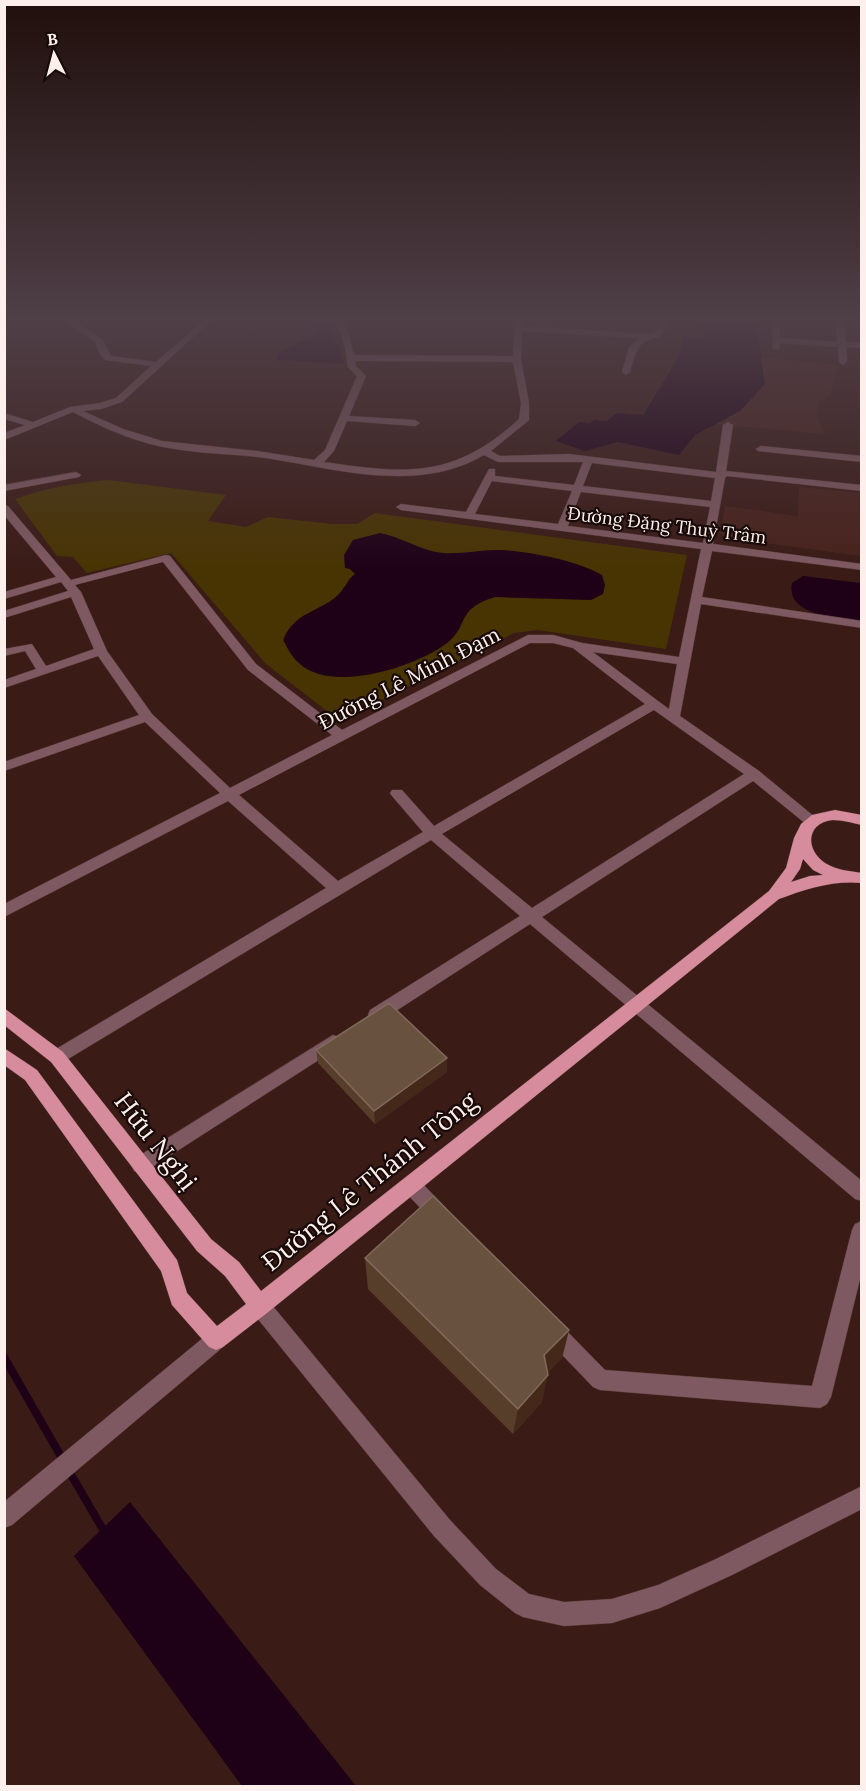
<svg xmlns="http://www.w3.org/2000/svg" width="866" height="1791" font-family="Lora,serif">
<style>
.built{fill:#48221b}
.green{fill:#483402}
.water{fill:#1e0117}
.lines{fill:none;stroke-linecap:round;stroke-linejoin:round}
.stream{stroke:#1e0117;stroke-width:8}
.minor-casing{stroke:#553934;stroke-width:1}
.major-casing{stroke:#553934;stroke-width:1}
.minor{fill:#7e5961;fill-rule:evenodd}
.major{fill:#d78c9d;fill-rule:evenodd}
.wall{fill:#573e2b}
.shaded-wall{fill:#44281a}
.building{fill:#695140;stroke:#806a5b;stroke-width:1.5}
.labels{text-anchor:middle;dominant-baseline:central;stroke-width:4.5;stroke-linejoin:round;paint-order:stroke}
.far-street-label{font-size:18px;fill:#fcefec;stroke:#180a08}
.street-label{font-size:21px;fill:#fcefec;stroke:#180a08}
.near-street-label{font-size:26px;fill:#fcefec;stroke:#180a08}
</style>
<rect width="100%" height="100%" fill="#3a1b16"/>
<path class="built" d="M760 357 838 365 830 396 819 402 816 414 825 434 714 424 740 411 765 384Z
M799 487 861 493V556L734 539 720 533 725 506 798 516Z"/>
<path class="green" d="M108 480 226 495 208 521 246 527 268 517 333 524H357L375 513 687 555 666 649 538 630 514 633 340 721 266 664 171 553 87 573 73 557 57 556 15 499C46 488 75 483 108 480Z"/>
<path class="water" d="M307 319H329C330 337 342 347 344 364L276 360 280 352 315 334 318 329 310 326Z
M699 319H742V321L750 323 758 337 765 384 740 411 695 435 679 455 618 442 585 451 556 441 579 422 589 423 595 420 607 421 617 413 643 415 678 358 684 337 707 339Z
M380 533C400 537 417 548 436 552 457 556 479 549 500 550 528 551 579 561 602 575L605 585 603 594 591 600 495 597C455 609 470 625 447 643 416 667 331 694 299 663 292 657 288 649 283 640 296 608 327 612 343 589 348 583 348 579 355 574L350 569 345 568 344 555 353 540Z
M803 576 861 583V621C839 618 785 616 792 583Z
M130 1502 356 1786H242L74 1556Z"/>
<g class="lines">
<path class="stream" d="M4 1357 63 1460
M69 1471 105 1533"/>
<g class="minor-casing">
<path id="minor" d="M63 319H72L103 340 111 356 156 362 205 319H213L122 402 101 409 83 411 123 429 162 441 257 451 314 460 325 450 357 376 348 367 345 347 336 319H344L354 355 513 356 515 319H523V326L646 334 654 333 666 319H674L659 337C636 341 636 352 630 372L626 375 622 372 629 347 639 338 522 331 521 359 529 403V420L491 451 500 456 569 454 716 472 723 425 728 422 733 425 726 471 862 485V491L727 476 725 478 713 544 862 564V570L712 551 702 597 862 621V628L701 604 680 716 759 771 816 818 818 821 816 824H806L753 781 542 917 862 1181V1201L855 1199 530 924 382 1020 376 1022 370 1020 368 1015 370 1010 520 916 431 840 63 1062 57 1064 51 1062 49 1057 51 1052 326 888 228 801 4 917V904L220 793 145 722 4 771V762L139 715 98 656 4 688V680L36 669 25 651 4 656V649L32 644 46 666 94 649 71 597 4 618V611L68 591 61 582 4 599V592L56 577 4 515V505L8 506 71 580 166 555 170 556 256 664 342 730 528 635H553L582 643 679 657 701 549 401 510 396 507 401 504 466 512 489 469H495V476L574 485 583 462H498L484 455C418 494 336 469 266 458 236 454 205 454 175 449 139 444 105 429 73 412L4 440V433L25 425 4 419V413L33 422 70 407 100 403 116 398 151 366 105 360 99 353 96 343ZM355 361 513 362 521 403 519 419C454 479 406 474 324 462L334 451 347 421 415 426 420 423 415 420 349 416 366 376 356 366ZM592 463 715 478 711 501 583 486ZM492 481 572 491 558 524 475 514ZM581 492 710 507 703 543 568 526ZM163 562 248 670 332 735 230 788 152 714 107 651 81 592 75 585ZM530 643H553L573 648 645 704 434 826 402 790H392L390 793 392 796 423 832 338 881 239 795ZM593 652 677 664 669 709 658 701ZM654 710 744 774 532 908 442 834Z
M772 319H780V338L837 342 836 319H844L846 342 862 343V348L846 347 847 362 843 365 839 362 838 347 780 343 779 349H773Z
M761 446 862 456V462L758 451 756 449Z
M76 472 81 475 79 477 4 491V485Z
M333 1035 339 1037 341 1042 339 1047 146 1171 140 1173 134 1171 131 1165 134 1159Z
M411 1176 418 1179 447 1209 449 1215 447 1221 440 1224 433 1221 404 1191 402 1185 404 1179Z
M862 1221V1271L831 1397 827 1404 820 1408 600 1390 593 1387 544 1336 541 1329 544 1322 551 1319 558 1322 605 1370 812 1386 852 1230 855 1224Z
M260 1296 267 1299 450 1520 496 1569 529 1594 564 1602 612 1599 658 1585 716 1559 862 1486V1509L732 1575 660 1608 612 1623 564 1626 523 1617 515 1613 480 1585 434 1536 253 1313 250 1306 253 1299Z
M216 1330 223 1333 226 1340 223 1347 12 1525 4 1528V1502L209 1333Z"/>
</g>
<g class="major-casing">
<path id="major" d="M835 810 862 815V825C853 823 842 820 833 820 807 822 804 849 825 863 836 870 849 871 862 873V883C834 880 805 889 779 899L267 1313 223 1347 216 1350 209 1347 172 1305 161 1271 25 1080 4 1065V1048L37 1070 177 1260 187 1293 217 1326 246 1304 225 1276 197 1251 51 1062 4 1025V1008L63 1052 211 1239 239 1262 261 1291 769 891 786 868 794 838 801 824 812 815ZM803 859 813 870 823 875 810 876 791 882 800 869Z"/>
</g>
<use href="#minor" class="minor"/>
<use href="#major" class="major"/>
</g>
<path class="wall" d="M316 1050 447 1072 375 1124 318 1063Z
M365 1258 569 1330 562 1358 547 1373 542 1402 513 1434 368 1289Z"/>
<path class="shaded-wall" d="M447 1058V1072L375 1124 374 1111Z
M569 1330 562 1358 539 1383 544 1355Z
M548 1375 542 1402 513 1434 518 1409Z"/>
<path class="building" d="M389 1003 447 1058 374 1111 316 1050Z
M433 1196 569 1330 544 1355 548 1375 518 1409 365 1258Z"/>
<linearGradient id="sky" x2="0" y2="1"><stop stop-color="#200f0c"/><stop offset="0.56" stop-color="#4f3f47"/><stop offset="1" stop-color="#4f3f47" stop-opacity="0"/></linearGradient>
<rect width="866" height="570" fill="url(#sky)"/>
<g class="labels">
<g class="far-street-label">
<text transform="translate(667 525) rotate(7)">Đường Đặng Thuỳ Trâm</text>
</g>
<g class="street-label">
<text transform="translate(409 678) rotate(-27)">Đường Lê Minh Đạm</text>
</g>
<g class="near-street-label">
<text transform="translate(156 1141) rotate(52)">Hữu Nghị</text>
<text transform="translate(369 1181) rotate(-39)">Đường Lê Thánh Tông</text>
</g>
</g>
<rect width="866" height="1791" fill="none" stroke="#fcefec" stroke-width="12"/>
<g transform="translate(54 54) rotate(354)" stroke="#180a08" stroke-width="4.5" paint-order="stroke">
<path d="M0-4.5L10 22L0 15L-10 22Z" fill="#fcefec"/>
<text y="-9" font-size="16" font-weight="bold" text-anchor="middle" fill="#fcefec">B</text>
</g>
</svg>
